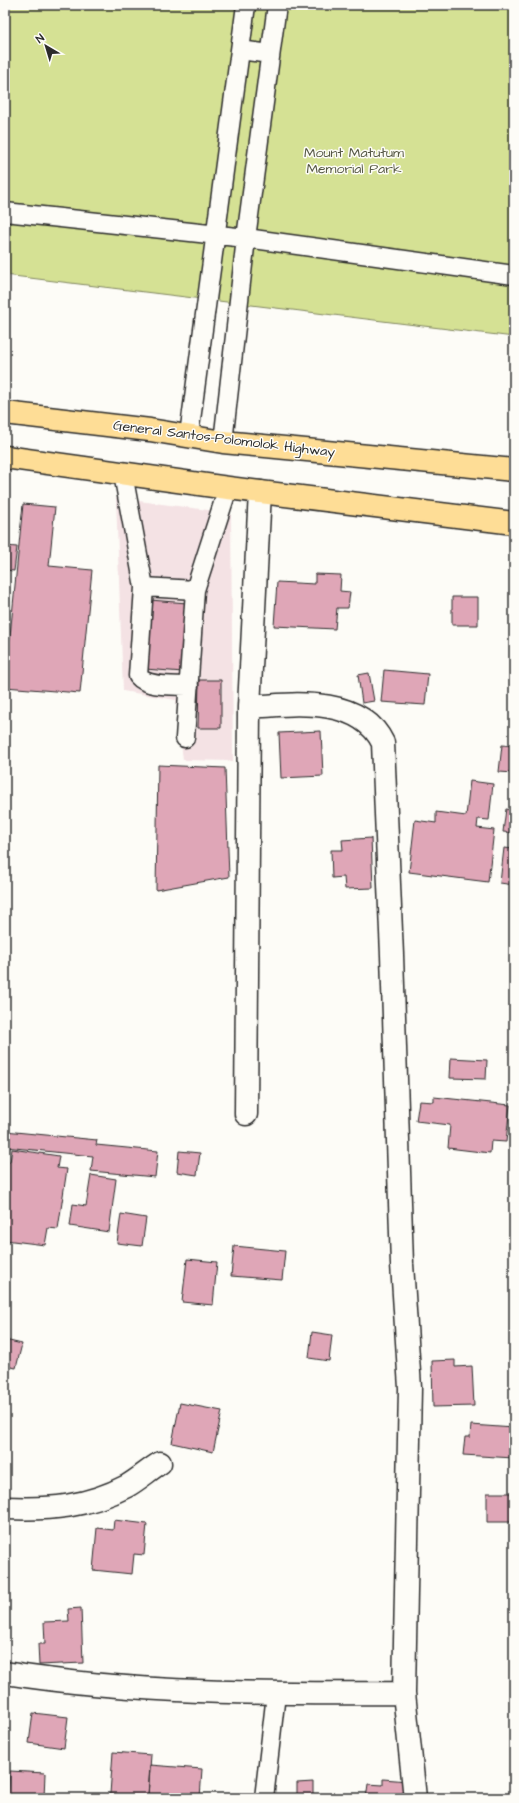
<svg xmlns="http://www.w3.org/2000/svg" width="519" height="1803" font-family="'Architects Daughter',sans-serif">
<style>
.built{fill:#f4e2e4}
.green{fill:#d5e194;stroke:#808660}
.building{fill:#dfa6b7;stroke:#2b2b2b}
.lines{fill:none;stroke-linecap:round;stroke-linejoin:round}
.service-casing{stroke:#2b2b2b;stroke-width:21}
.minor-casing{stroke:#2b2b2b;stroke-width:25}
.trunk-casing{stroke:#2b2b2b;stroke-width:25}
.service{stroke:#fdfcf7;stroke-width:18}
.minor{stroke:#fdfcf7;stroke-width:22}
.trunk{stroke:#fedd96;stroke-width:22}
.labels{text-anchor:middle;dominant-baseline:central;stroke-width:3;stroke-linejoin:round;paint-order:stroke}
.park-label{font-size:14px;fill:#565845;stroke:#fdfcf7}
.street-label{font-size:14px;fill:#2b2b2b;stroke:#fdfcf7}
</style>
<rect width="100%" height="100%" fill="#fdfcf7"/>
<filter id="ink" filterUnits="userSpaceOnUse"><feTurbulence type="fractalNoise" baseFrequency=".025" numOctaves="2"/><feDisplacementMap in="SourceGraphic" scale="8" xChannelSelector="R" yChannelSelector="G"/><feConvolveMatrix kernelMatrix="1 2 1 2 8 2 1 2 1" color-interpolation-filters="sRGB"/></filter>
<g filter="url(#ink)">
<path class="built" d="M116 498 231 513 233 761 183 760 176 700 123 691Z"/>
<path class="green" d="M5 5H514V337L5 275Z"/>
<path class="building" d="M23 504 55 507 49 566 92 570 80 693 5 687Z
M5 546 17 547 14 571 5 570Z
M315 574 341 575 340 591 350 592 348 608H337L335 629 274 626 277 582 315 584Z
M452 597H478V625H452Z
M150 600 187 603 183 672 145 669Z
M384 670 428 674 425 705 381 702Z
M369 673 374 701 362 703 358 675Z
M199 680H221V728H198Z
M321 731 323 776 281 778 279 733Z
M502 745 514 746V773L499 772Z
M158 765 225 768 229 877 156 890Z
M470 781 493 784 489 820 478 819 477 828 494 830 488 882 409 872 415 820 436 823V812L466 816Z
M506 809 514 810V833L503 832Z
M371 838 373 888 345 889 344 877 332 878 331 850H343L342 840Z
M504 848 514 849V885L500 883Z
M451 1058 487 1060 486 1079 450 1078Z
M434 1097 510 1105 506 1142 491 1141 490 1153 448 1148 450 1125 416 1121 419 1101 434 1102Z
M5 1131 97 1140 96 1145 158 1151 155 1177 91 1171 93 1156 5 1147Z
M12 1149 59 1156 57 1168 67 1169 58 1229 48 1228 45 1245 5 1240V1161L10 1162Z
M179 1151 200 1153 197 1175 177 1172Z
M91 1175 116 1179 109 1232 70 1226 73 1204 86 1206Z
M121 1214 146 1218 142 1246 117 1243Z
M234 1246 285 1251 282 1280 231 1276Z
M187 1259 217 1262 213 1305 182 1302Z
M312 1332 332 1335 329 1361 309 1358Z
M5 1340 22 1344 16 1368 5 1366Z
M455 1360V1367L472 1366 474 1406 433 1407 432 1361Z
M180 1403 222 1411 213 1452 172 1443Z
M471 1425 514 1428V1458L463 1455 465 1437H470Z
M487 1493H514V1522H487Z
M114 1520 147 1524 144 1555 134 1554 132 1574 93 1570 97 1528 113 1530Z
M81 1608 83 1663 39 1665 38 1644H45L44 1622 69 1621 68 1609Z
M33 1713 68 1717 64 1748 29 1743Z
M113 1752 151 1755 148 1796 110 1794Z
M150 1765 202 1769 200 1798 148 1796Z
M10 1771 45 1773 44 1798H8Z
M383 1779 408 1781 406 1798H366L368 1784 383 1785Z
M313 1782V1798H297V1783Z"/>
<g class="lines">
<g class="service-casing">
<path id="service" d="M240 50 270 54
M5 212 246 238 514 275
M189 435 246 5
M223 442 246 238 277 5
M123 474 144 587 138 676C148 688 174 685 189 686
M144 587 195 590
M185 738 195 590 228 488
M264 1798 276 1694"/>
</g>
<g class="minor-casing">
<path id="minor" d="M249 707C291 704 360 695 383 743L392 955 402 1264 410 1388 404 1693 415 1798
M246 1114 249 707 260 492
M5 1508C50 1510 87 1507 127 1486 139 1479 149 1470 160 1463
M5 1673C137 1694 271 1694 404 1693"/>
</g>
<g class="trunk-casing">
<path id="trunk" d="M5 413 150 430 223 442 514 470
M5 457 228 488 514 523"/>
</g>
<use href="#service" class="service"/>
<use href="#minor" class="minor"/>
<use href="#trunk" class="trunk"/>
</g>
</g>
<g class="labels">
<g class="park-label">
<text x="354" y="153">Mount Matutum<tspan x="354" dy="16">Memorial Park</tspan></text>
</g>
<g class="street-label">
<text transform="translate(224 439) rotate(7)">General Santos-Polomolok Highway</text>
</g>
</g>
<rect width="519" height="1803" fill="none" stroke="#fdfcf7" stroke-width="20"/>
<rect x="10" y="10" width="499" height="1783" fill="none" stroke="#2b2b2b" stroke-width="1.5" filter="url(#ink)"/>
<g transform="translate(46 46) rotate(322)" stroke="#fdfcf7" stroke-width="3" paint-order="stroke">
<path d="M0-3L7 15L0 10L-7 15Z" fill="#2b2b2b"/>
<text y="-6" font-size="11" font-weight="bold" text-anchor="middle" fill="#2b2b2b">N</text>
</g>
</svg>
